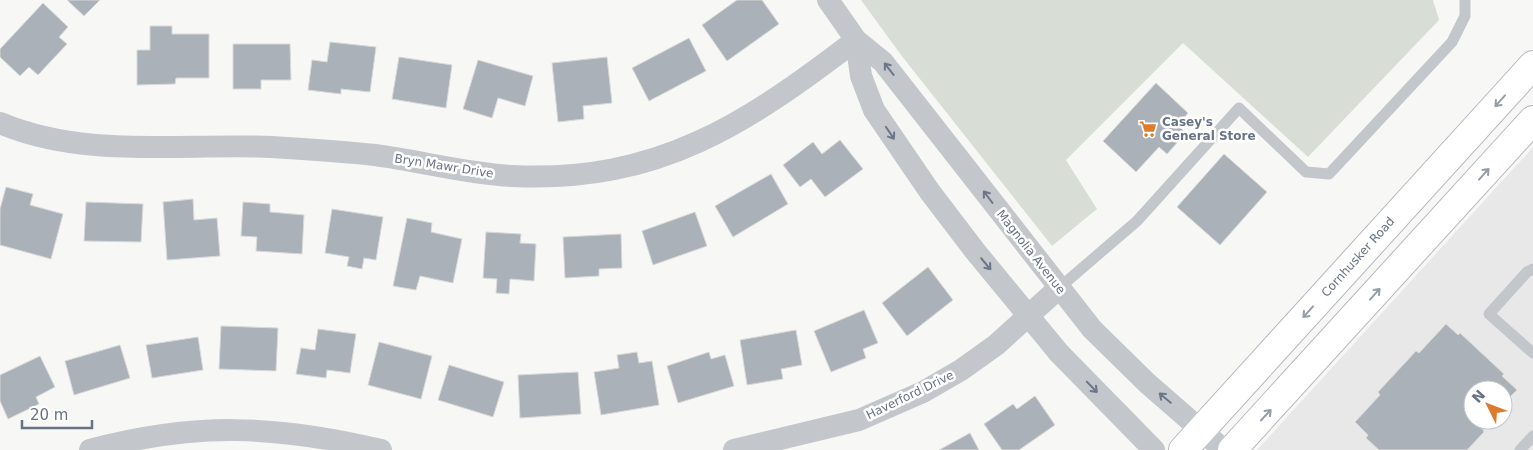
<svg xmlns="http://www.w3.org/2000/svg" width="1533" height="450" font-family="'DejaVu Sans',sans-serif">
<style>
.built{fill:#e8e8e8;fill-rule:evenodd}
.green{fill:#d8ded6}
.building{fill:#abb1b9;stroke:#d9d9d7}
.lines{fill:none;stroke-linecap:round;stroke-linejoin:round}
.secondary-casing{stroke:#b5b9bf;stroke-width:30}
.service{stroke:#c3c6ca;stroke-width:11}
.minor{stroke:#c3c6ca;stroke-width:22}
.secondary{stroke:#fff;stroke-width:28}
.oneway{stroke:#6c7688}
.oneway2{stroke:#959caa}
.labels{text-anchor:middle;dominant-baseline:central;stroke-width:5;stroke-linejoin:round;paint-order:stroke}
.poi-label{font-size:12px;font-weight:bold;fill:#677285;stroke:#fff;text-anchor:start}
.street-label{font-size:12px;fill:#677285;stroke:#fff}
</style>
<rect width="100%" height="100%" fill="#f7f8f5"/>
<path class="built" d="M1533 147V450H1257ZM1473 390H1503V420H1473Z"/>
<path class="green" d="M861 0H1433L1439 20 1308 157 1183 43 1066 160 1097 209 1052 246 901 55Z"/>
<path class="building" d="M67 0H100L84 16Z
M737 0H762L779 24 727 61 702 25Z
M43 3 68 27 59 37 67 44 38 75 29 67 20 76 0 57V49Z
M150 26H172V34H209V78H176L175 84 137 85V50H150Z
M689 38 706 71 649 101 632 68Z
M330 42 376 47 370 92 341 89V94L308 90 312 60 327 62Z
M233 44H290L291 80H261V89H233Z
M399 57 452 65 446 108 392 99Z
M607 57 612 103 583 106 584 119 558 122 552 63Z
M478 60 533 76 525 106 498 98 492 118 463 109Z
M1156 83 1188 113 1178 125 1186 133 1167 154 1159 147 1136 172 1103 141Z
M840 140 863 169 825 197 811 179 800 187 783 165 813 142 822 154Z
M1224 154 1267 192 1220 245 1177 207Z
M771 174 788 204 733 237 715 206Z
M6 187 33 194 30 205 63 214 51 259 0 245V209Z
M193 199 194 220 217 218 220 256 167 260 163 202Z
M86 202 143 204 141 242 84 241Z
M243 202 270 204V212L304 215 302 254 256 251 257 237 241 236Z
M332 209 383 217 376 260 364 258 362 269 347 266 349 257 325 253Z
M695 212 707 246 653 265 642 231Z
M407 218 432 223 431 232 462 239 453 283 420 276 416 290 393 286Z
M486 232 521 234 520 243 536 244 534 281 510 279 509 294 496 293 497 279 483 278Z
M621 234 622 268 599 269V276L565 278 563 237Z
M928 267 953 300 907 336 882 303Z
M864 310 878 343 863 349 866 358 831 372 814 331Z
M1446 324 1458 335 1460 333 1504 374 1502 376 1517 390 1503 404V390H1473V420H1488L1482 427 1484 432 1467 450H1379L1366 438 1368 435 1355 422 1380 395 1378 392 1416 351 1419 353Z
M221 326 278 328 276 371 219 369Z
M318 329 356 334 350 373 327 370 326 378 296 374 301 348 315 350Z
M796 330 802 365 781 369 783 379 747 385 740 340Z
M198 337 203 370 152 378 146 345Z
M379 342 432 356 421 399 368 385Z
M120 345 130 378 74 395 65 361Z
M637 352 639 363 652 361 659 405 601 415 594 372 619 368 617 355Z
M709 352 711 359 725 355 734 386 678 403 667 366Z
M40 356 55 387 36 397 39 404 8 419 0 401V375Z
M449 365 504 382 493 417 438 400Z
M578 372 581 414 520 418 518 375Z
M1035 396 1055 425 1019 450H1002L984 424 1013 404 1017 409Z
M970 433 979 450H939Z"/>
<g class="lines">
<g class="secondary-casing">
<path id="secondary" d="M1183 450 1533 65
M1232 450 1533 120"/>
</g>
<path class="service" d="M1533 269 1527 272 1489 314 1533 353
M1059 288 1137 221 1239 108 1306 172 1329 174 1452 42 1465 16V0
M1520 450 1533 436"/>
<path class="minor" d="M828 0 856 40 883 62 1092 329 1147 383 1224 450
M856 40 861 76 874 110 930 192 975 251 1059 353 1154 450
M0 123C85 159 182 143 272 147 306 149 341 151 375 155 421 161 467 174 513 176 658 183 746 124 856 40
M90 450C195 422 276 425 381 450
M734 450 859 420 923 392 961 370 996 345 1059 288"/>
<use href="#secondary" class="secondary"/>
</g>
<defs><path id="oneway-shaft" d="M-6 0H5M1.5-3L5.5 0L1.5 3" fill="none" stroke-width="1.6" stroke-linecap="round" stroke-linejoin="round" transform="scale(1.25)"/></defs>
<g class="oneway">
<use href="#oneway-shaft" transform="translate(889 69) rotate(-128)"/>
<use href="#oneway-shaft" transform="translate(890 133) rotate(56)"/>
<use href="#oneway-shaft" transform="translate(988 197) rotate(-127)"/>
<use href="#oneway-shaft" transform="translate(986 264) rotate(50)"/>
<use href="#oneway-shaft" transform="translate(1092 387) rotate(46)"/>
<use href="#oneway-shaft" transform="translate(1165 398) rotate(-140)"/>
</g>
<g class="oneway2">
<use href="#oneway-shaft" transform="translate(1500 101) rotate(132)"/>
<use href="#oneway-shaft" transform="translate(1484 174) rotate(-48)"/>
<use href="#oneway-shaft" transform="translate(1375 294) rotate(-48)"/>
<use href="#oneway-shaft" transform="translate(1308 312) rotate(132)"/>
<use href="#oneway-shaft" transform="translate(1266 415) rotate(-47)"/>
</g>
<defs>
<g id="supermarket-bare" transform="scale(1.35)"><path d="M-6-5.5h2.5l.6 2H6L4.5 2H-2.5L-4.4-4H-6ZM-1.5 3.2a1.3 1.3 0 1 0 .1 0ZM3 3.2a1.3 1.3 0 1 0 .1 0Z" fill="#de7c2e" stroke="#fff" stroke-width="2.5" paint-order="stroke"/></g>
</defs>
<g fill-rule="evenodd">
<use href="#supermarket-bare" x="1148" y="129"/>
</g>
<g class="labels">
<g class="poi-label">
<text x="1162" y="122">Casey's<tspan x="1162" dy="14">General Store</tspan></text>
</g>
<g class="street-label">
<text transform="translate(444 166) rotate(9)">Bryn Mawr Drive</text>
<text transform="translate(1031 252) rotate(52)">Magnolia Avenue</text>
<text transform="translate(1358 257) rotate(-48)">Cornhusker Road</text>
<text transform="translate(910 395) rotate(-26)">Haverford Drive</text>
</g>
</g>
<g transform="translate(1488 405) rotate(312)"><circle r="24" fill="#ffffff" stroke="#c2c7ce"/>
<path d="M0-4L9 19L0 12L-9 19Z" fill="#de7c2e"/>
<text y="-8" font-size="14" font-weight="bold" text-anchor="middle" fill="#677285">N</text>
</g>
<path d="M22 420v8h70v-8" fill="none" stroke="#677285" stroke-width="2.5"/>
<text x="30" y="420" font-size="15" fill="#677285" stroke="#ffffff" stroke-width="4" paint-order="stroke">20 m</text>
</svg>
